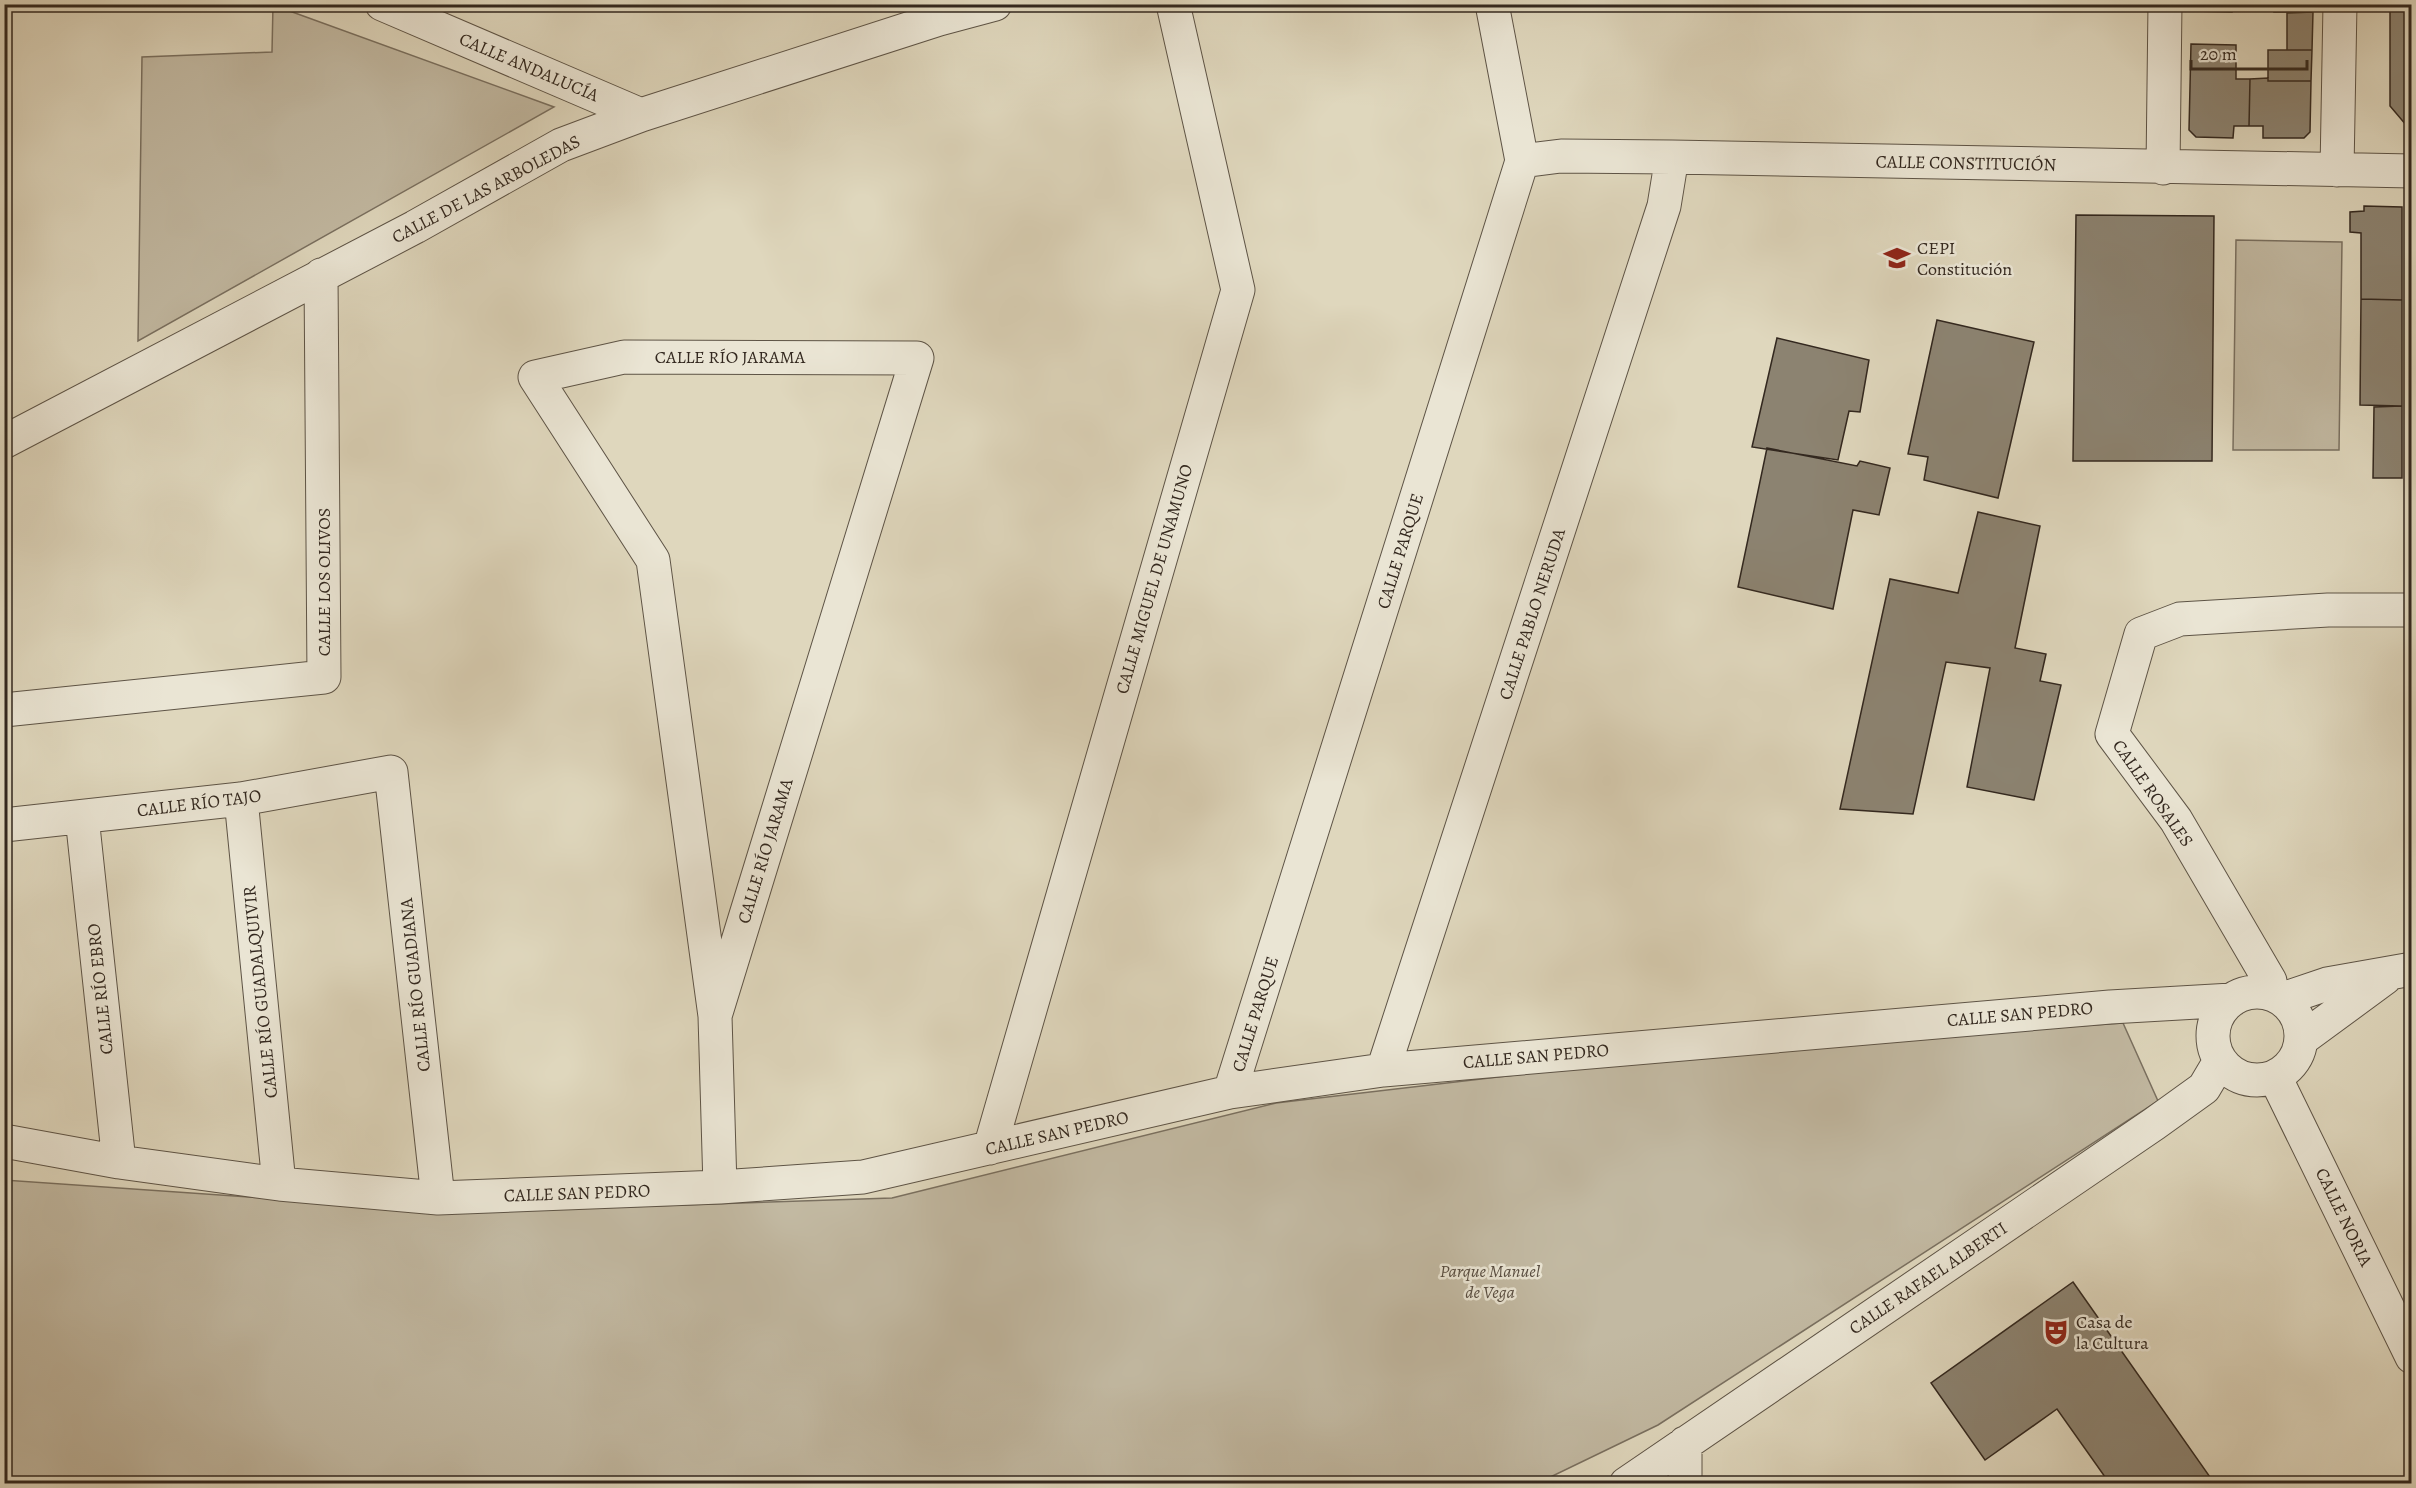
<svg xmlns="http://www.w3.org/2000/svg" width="2416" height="1488" font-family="Alegreya,serif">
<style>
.green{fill:#c2b9a2;stroke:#7a7060;stroke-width:1.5}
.building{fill:#8c8371;stroke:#33281f;stroke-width:1.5}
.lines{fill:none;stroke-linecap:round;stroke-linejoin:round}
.street-casing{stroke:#5e5446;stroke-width:35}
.street{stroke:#eae5d4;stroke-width:33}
.labels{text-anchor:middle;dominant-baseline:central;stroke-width:5;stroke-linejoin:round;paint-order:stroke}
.street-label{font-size:18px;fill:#33281f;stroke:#eae5d4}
.poi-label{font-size:18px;fill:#33281f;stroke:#eae5d4;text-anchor:start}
.park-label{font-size:18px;font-style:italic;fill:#574c40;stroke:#eae5d4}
</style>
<rect width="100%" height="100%" fill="#dfd7bd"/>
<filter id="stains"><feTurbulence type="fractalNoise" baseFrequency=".00333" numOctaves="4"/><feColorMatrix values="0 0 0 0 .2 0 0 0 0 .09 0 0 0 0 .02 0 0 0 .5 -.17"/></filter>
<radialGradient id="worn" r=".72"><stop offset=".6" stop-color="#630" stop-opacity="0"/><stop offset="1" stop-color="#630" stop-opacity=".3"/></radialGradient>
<path class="green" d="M273 5 554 107 138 341 142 57 272 52Z
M2236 240 2342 242 2339 450H2233Z
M2123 1023 2158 1101 1658 1425 1536 1484 5 1483 4 1180 467 1212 892 1198 1276 1103 1728 1050Z"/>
<path class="building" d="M2192 4H2232V12L2192 11Z
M2275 4H2313V12H2274Z
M2390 4H2412V132L2390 106Z
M2313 12 2312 50H2287V13Z
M2191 44 2236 45V79H2250L2249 126H2234L2233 138 2196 137 2189 130Z
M2268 50H2312L2311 81H2268Z
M2268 78V81H2311L2310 132 2304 138H2263V126H2249L2250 79Z
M2364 206 2402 207V300L2361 299V233L2350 232V212L2364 211Z
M2076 215 2214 216 2212 461H2073Z
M2361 299 2402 300V406L2360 405Z
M1937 320 2034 342 1998 498 1924 480 1928 457 1908 454Z
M1777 338 1869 360 1860 412 1849 411 1838 460 1752 447Z
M2402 406V478H2373L2374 407Z
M1767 448 1857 466 1860 461 1890 468 1879 515 1853 510 1833 609 1738 587Z
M1978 512 2040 526 2015 648 2046 654 2040 681 2061 685 2034 800 1967 787 1990 668 1946 662 1913 814 1840 809 1890 579 1958 593Z
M2073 1282 2210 1477 2201 1484H2110L2057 1409 1985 1460 1931 1383Z"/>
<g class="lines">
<g class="street-casing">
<path id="street" d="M382 4 641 115
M1522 161 1561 156 1672 157 2412 171
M2163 168 2165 4
M2337 170 2340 4
M4 442 415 227 561 145 641 115 939 19 995 4
M4 710 324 677 321 275
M241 799 279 1184
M82 817 119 1162
M4 825 241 799 391 772 438 1198
M2213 1036a44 44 0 1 1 88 0a44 44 0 1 1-88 0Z
M2271 994 2270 981 2176 820 2112 734 2141 634 2180 619 2328 610H2412
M2283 999 2327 984 2412 969
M715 1016 917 358 624 357 535 377 653 560 715 1016 720 1187
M2302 1039 2385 978
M1383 1070 1664 206 1672 157
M2275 1077 2412 1357
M1230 1092 1522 161 1492 4
M4 1141 119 1162 279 1184 438 1198 720 1187 863 1177 1230 1092 1383 1070 2110 1007 2232 1000
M990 1148 1238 290 1173 4
M1685 1443V1484
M1626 1484 2154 1124 2204 1088 2220 1061"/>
</g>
<use href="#street" class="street"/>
</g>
<defs>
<g id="school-bare" transform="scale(2.07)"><path d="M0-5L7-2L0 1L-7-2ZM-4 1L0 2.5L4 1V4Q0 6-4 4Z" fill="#8f2418" stroke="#eae5d4" stroke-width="2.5" paint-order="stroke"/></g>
<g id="theatre-bare" transform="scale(2.07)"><path d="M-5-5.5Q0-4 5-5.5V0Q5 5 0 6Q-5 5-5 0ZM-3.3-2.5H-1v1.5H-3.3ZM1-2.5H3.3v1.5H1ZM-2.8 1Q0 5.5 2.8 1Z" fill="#8f2418" stroke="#eae5d4" stroke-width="2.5" paint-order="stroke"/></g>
</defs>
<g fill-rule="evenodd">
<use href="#school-bare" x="1897" y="258"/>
<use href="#theatre-bare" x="2056" y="1332"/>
</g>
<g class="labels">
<g class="street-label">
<text transform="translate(529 67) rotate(23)">CALLE ANDALUCÍA</text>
<text transform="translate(1966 163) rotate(1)">CALLE CONSTITUCIÓN</text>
<text transform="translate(486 189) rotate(-28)">CALLE DE LAS ARBOLEDAS</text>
<text x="730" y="357">CALLE RÍO JARAMA</text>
<text transform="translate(1400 551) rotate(-73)">CALLE PARQUE</text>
<text transform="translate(1154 579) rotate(-74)">CALLE MIGUEL DE UNAMUNO</text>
<text transform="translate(324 582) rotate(-90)">CALLE LOS OLIVOS</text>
<text transform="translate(1532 614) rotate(-72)">CALLE PABLO NERUDA</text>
<text transform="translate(2153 793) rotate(55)">CALLE ROSALES</text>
<text transform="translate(199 803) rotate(-7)">CALLE RÍO TAJO</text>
<text transform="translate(765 851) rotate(-73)">CALLE RÍO JARAMA</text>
<text transform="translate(415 985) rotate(-96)">CALLE RÍO GUADIANA</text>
<text transform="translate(100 989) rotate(-96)">CALLE RÍO EBRO</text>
<text transform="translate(260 992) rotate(-96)">CALLE RÍO GUADALQUIVIR</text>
<text transform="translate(1255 1014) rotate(-73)">CALLE PARQUE</text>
<text transform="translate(2020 1014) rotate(-5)">CALLE SAN PEDRO</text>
<text transform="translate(1536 1056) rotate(-5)">CALLE SAN PEDRO</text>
<text transform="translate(1057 1133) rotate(-13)">CALLE SAN PEDRO</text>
<text transform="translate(577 1193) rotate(-2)">CALLE SAN PEDRO</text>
<text transform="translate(2344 1217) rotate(64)">CALLE NORIA</text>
<text transform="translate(1928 1278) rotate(-34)">CALLE RAFAEL ALBERTI</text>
</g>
<g class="poi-label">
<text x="1917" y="248">CEPI<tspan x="1917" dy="21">Constitución</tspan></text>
<text x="2076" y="1322">Casa de<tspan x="2076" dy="21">la Cultura</tspan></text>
</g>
<g class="park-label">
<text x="1490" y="1271">Parque Manuel<tspan x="1490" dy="21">de Vega</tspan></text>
</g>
</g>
<rect width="2416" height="1488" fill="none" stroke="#dfd7bd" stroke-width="24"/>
<rect x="6" y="6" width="2404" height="1476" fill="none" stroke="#33281f" stroke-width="3"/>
<rect x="12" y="12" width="2392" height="1464" fill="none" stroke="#33281f" stroke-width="1.5"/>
<path d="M2191 60v9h116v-9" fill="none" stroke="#33281f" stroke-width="3"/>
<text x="2200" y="60" font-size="18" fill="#33281f" stroke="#eae5d4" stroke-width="4.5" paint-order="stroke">20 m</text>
<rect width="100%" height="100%" filter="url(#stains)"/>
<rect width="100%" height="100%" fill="url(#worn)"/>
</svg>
